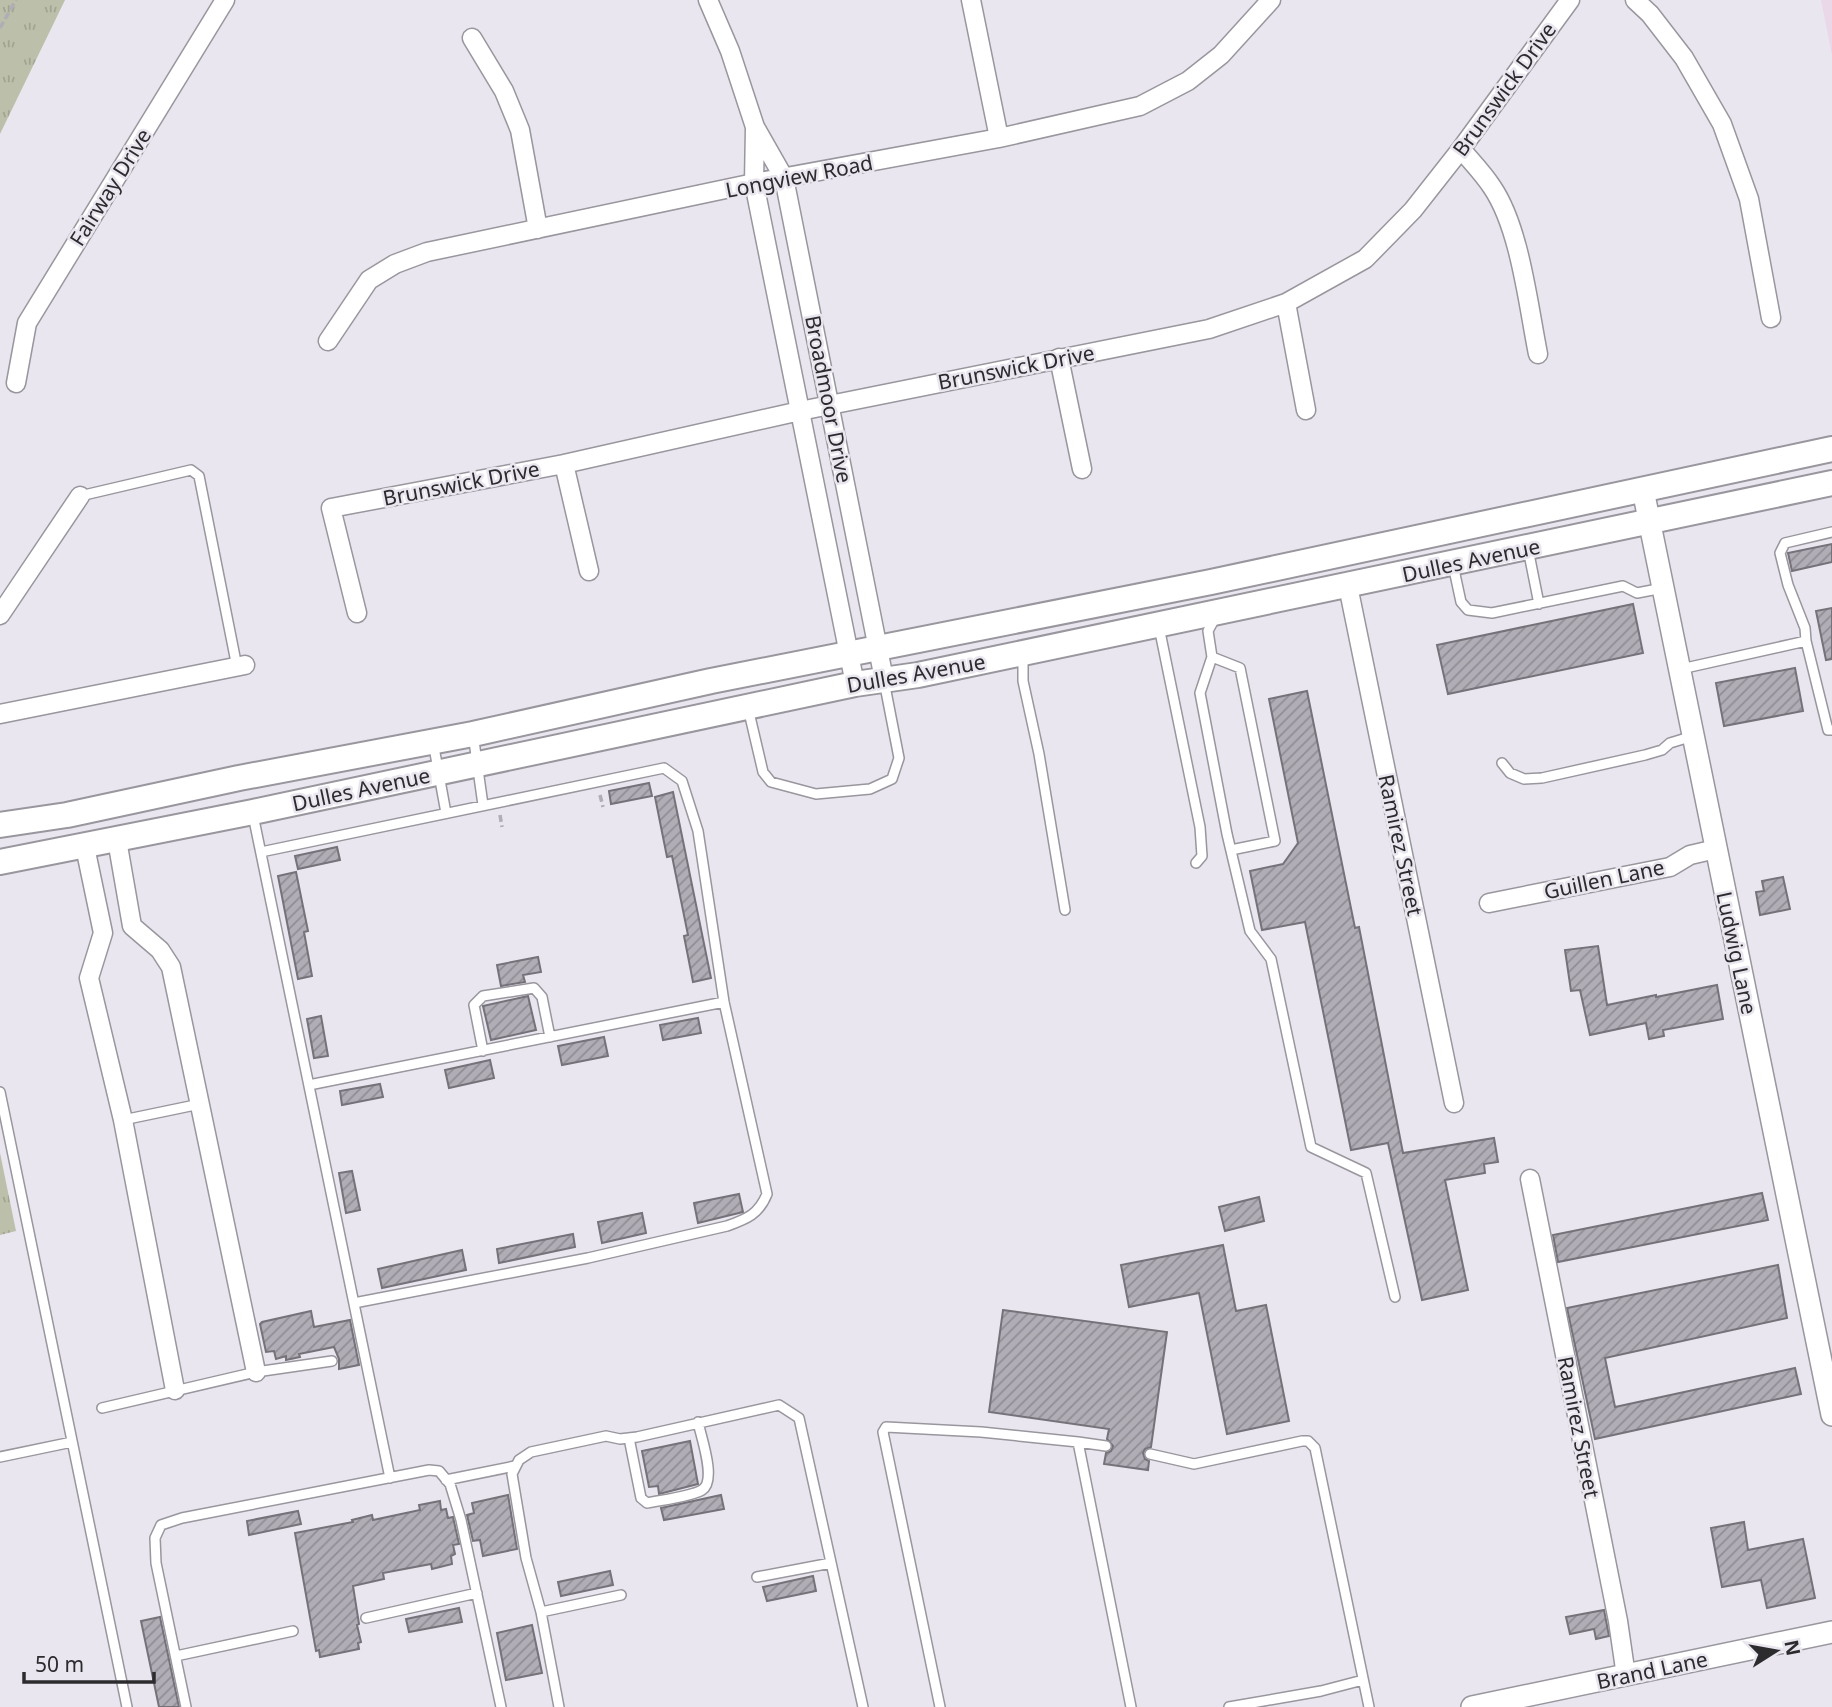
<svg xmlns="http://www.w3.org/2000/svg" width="1832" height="1707" font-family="'Noto Sans',sans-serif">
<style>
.education{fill:#ead7e8}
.grass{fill:url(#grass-tufts)}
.building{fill:url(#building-hatch);stroke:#75727a;stroke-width:2}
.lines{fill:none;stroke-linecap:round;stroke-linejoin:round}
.service-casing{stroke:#99969e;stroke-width:12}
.minor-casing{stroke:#99969e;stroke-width:21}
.tertiary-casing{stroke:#99969e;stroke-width:24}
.secondary-casing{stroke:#99969e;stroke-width:28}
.path{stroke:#b0adb4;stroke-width:3.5;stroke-dasharray:7 3.5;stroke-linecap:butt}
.service{stroke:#fff;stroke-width:9}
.minor{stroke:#fff;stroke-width:18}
.tertiary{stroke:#fff;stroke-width:21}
.secondary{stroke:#fff;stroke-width:24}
.labels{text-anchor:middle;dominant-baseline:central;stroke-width:5;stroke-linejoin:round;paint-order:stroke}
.street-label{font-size:21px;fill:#2c2b2e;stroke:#eae6ef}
</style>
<defs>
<pattern id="grass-tufts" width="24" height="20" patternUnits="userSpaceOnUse" patternTransform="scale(1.75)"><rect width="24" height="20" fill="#bcbfa9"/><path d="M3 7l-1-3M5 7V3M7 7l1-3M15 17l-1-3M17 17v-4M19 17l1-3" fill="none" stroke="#a2a492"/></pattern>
<pattern id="building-hatch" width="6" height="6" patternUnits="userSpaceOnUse" patternTransform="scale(1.75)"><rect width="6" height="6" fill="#b1adb6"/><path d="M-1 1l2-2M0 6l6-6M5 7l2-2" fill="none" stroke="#908d94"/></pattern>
</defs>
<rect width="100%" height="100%" fill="#eae6ef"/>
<path class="education" d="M1821 0H1832V55Z"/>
<path class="grass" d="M0 0H65L0 134Z
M0 1153 16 1231 0 1235Z"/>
<path class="building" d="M1832 544V562L1792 571 1788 553Z
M1633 604 1643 653 1448 694 1437 645Z
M1832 608V659L1826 660 1816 611Z
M1795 668 1803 711 1724 726 1716 683Z
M1307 691 1355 928 1359 927 1403 1153 1494 1138 1498 1162 1484 1164 1485 1173 1445 1180 1468 1290 1422 1300 1388 1143 1351 1150 1305 922 1262 930 1250 871 1283 864 1298 843 1269 699Z
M649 783 652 796 611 804 609 791Z
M673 792 711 978 693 982 684 936 688 935 672 856 667 857 655 797Z
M337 847 340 860 298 869 295 856Z
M296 872 308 931 304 932 312 976 298 979 278 876Z
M1783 877 1790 909 1760 915 1756 892 1764 891 1762 881Z
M1598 946 1607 1005 1656 995V997L1717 985 1723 1019 1663 1030 1664 1036 1649 1039 1646 1023 1590 1035 1580 990 1571 991 1565 950Z
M538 957 541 972 523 975 525 982 501 986 497 965Z
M528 996 536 1030 491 1040 483 1006Z
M321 1016 328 1056 314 1058 307 1019Z
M698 1018 701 1033 663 1040 660 1025Z
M604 1037 608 1056 562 1065 558 1046Z
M490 1060 494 1078 449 1088 445 1070Z
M380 1084 383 1097 342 1105 340 1091Z
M352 1171 360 1210 346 1213 339 1173Z
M1762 1193 1768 1220 1558 1262 1553 1235Z
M739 1194 743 1212 698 1223 694 1203Z
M1259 1197 1264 1221 1225 1231 1219 1207Z
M642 1213 646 1233 602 1243 598 1222Z
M573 1234 575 1247 499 1263 497 1249Z
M1223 1245 1236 1311 1266 1305 1289 1421 1227 1434 1199 1293 1129 1307 1121 1265Z
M462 1250 466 1270 382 1288 378 1269Z
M1778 1265 1787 1318 1605 1358 1615 1407 1795 1368 1801 1394 1595 1439 1567 1308Z
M1003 1310 1167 1332 1151 1447 1145 1449 1143 1453 1145 1459 1149 1461 1148 1470 1104 1464 1106 1453 1111 1451 1113 1446 1107 1439 1109 1429 989 1412Z
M311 1311 314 1327 350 1320 359 1365 339 1369V1359L334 1347 299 1354 300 1357 286 1360V1356L276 1359 274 1351 266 1352 260 1324 262 1322Z
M690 1441 698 1484 659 1494 658 1486 649 1487 642 1451Z
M508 1495 517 1549 483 1556 480 1540 473 1541 467 1515 474 1513 472 1503Z
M721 1495 724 1509 664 1520 661 1508Z
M440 1501 441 1510 446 1509 448 1518 453 1517 459 1544 453 1545 455 1554 451 1556 452 1564 432 1569 431 1564 383 1573 384 1579 353 1586 359 1624 357 1625 361 1642 358 1643 359 1649 320 1657 319 1650 316 1651 295 1533 353 1522 352 1520 372 1515 373 1520 420 1510 419 1505Z
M298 1511 301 1524 249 1535 247 1521Z
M1744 1522 1748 1550 1803 1539 1815 1598 1767 1608 1761 1580 1722 1587 1711 1528Z
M610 1571 613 1585 561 1596 558 1582Z
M813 1576 816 1591 767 1601 763 1587Z
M459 1608 462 1622 409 1632 406 1619Z
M1604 1610 1609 1636 1596 1639 1594 1629 1570 1634 1566 1617Z
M160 1617 179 1707H159L141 1621Z
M532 1625 542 1673 506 1680 497 1633Z"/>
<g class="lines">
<g class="service-casing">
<path id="service" d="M80 496 191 470 199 476 237 667
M1528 549 1539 604
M1453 565 1461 602 1468 610 1492 613 1623 586 1637 593 1663 588
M1215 618 1208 631 1212 657 1200 693 1227 834 1250 931 1271 959 1311 1147 1366 1173 1395 1297
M1159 627 1200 827 1202 856 1196 863
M1806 641 1805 628 1788 585 1780 553 1785 543 1832 532
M1023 655V681L1039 754 1065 910
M1212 657 1240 668 1275 841 1231 850
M1681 669 1806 641 1828 730H1832
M748 708 763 772 771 782 816 794 870 789 892 779 899 758 884 681
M473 734 483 805
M433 742 446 813
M1502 763 1510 773 1524 779 1542 778 1645 755 1662 750 1670 743 1693 736
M253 815 390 1478
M261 852 664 768 682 781 698 831 724 1002 767 1194C759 1214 747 1219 727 1226L588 1258 354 1303
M483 1051 474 1005 483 996 534 988 542 997 550 1037
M309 1085 724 1002
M0 1092 127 1707
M123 1120 200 1104
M102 1408 256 1372 332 1361
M629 1438 641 1498 647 1503C661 1500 690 1497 702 1490 717 1481 701 1437 698 1422
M1078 1442 1106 1446
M1150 1454 1194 1464 1302 1441H1308L1315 1448 1369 1707
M0 1457 72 1442
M446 1480 515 1466
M757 1577 831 1563
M541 1612 621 1595
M366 1618 477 1593
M176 1656 293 1631
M186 1707 156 1563 155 1538 161 1525 182 1518 429 1470 439 1471 450 1484 461 1520 501 1707
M559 1707 541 1612 526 1558 512 1474 519 1460 531 1452 606 1436 620 1439 637 1437 779 1405 799 1418 863 1707
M940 1707 883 1432 886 1427 981 1432 1078 1442 1131 1707
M1229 1707 1321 1691 1363 1680"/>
</g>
<g class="minor-casing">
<path id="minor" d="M708 0 730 51 755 127 784 178 884 679
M971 0 999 138
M1635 0 1650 14 1684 58 1722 124 1749 199 1771 318
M472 38 504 91 520 130 538 229
M755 127 754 183 855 684
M1461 149C1471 161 1483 173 1492 187 1520 228 1528 304 1538 354
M1286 303 1306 410
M328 341 369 280 395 264 427 252 754 183 999 138 1140 106 1188 81 1221 55 1271 0
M1059 358 1082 469
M16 383 27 323 225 0
M564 464 589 571
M1348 586 1454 1103
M357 613 331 508 564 464 800 411 1209 329 1286 303 1365 259 1413 210 1461 149 1570 0
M0 615 80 496
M0 714 245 665
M117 840 132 926 160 950 171 967 256 1372
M85 847 103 933 89 978 123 1120 175 1390
M1489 903 1670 867 1690 855 1716 849
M1530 1179 1618 1621 1626 1676"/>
</g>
<g class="tertiary-casing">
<path id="tertiary" d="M1643 490 1832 1415
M1472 1707 1832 1632"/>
</g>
<g class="secondary-casing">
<path id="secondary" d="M0 825 67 815 239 778 473 734 711 681 1211 582 1832 449
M0 862 253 812 855 684 918 675 1832 483"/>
</g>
<path class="path" d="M0 28 16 0
M600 795 603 807
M500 815 502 827"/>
<use href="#service" class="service"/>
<use href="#minor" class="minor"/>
<use href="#tertiary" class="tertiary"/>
<use href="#secondary" class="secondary"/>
</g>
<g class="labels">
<g class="street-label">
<text transform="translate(1504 89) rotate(-54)">Brunswick Drive</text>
<text transform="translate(799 176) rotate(-11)">Longview Road</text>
<text transform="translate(110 187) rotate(-58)">Fairway Drive</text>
<text transform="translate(1016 367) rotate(-11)">Brunswick Drive</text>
<text transform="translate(829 399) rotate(79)">Broadmoor Drive</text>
<text transform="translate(461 483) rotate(-11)">Brunswick Drive</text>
<text transform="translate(1471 560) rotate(-12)">Dulles Avenue</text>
<text transform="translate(916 673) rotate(-10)">Dulles Avenue</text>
<text transform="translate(361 789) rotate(-12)">Dulles Avenue</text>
<text transform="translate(1401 845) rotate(78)">Ramirez Street</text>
<text transform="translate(1604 879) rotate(-12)">Guillen Lane</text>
<text transform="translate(1737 953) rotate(78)">Ludwig Lane</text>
<text transform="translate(1579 1427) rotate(79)">Ramirez Street</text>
<text transform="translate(1652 1670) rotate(-12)">Brand Lane</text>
</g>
</g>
<g transform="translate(1776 1651) rotate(79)" stroke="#eae6ef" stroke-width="5" paint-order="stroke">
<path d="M0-5L12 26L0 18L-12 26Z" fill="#2c2b2e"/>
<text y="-10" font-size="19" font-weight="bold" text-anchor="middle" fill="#2c2b2e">N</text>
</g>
<path d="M24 1672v10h130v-10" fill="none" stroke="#2c2b2e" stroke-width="3.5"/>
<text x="35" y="1672" font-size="21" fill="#2c2b2e" stroke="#eae6ef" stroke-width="5" paint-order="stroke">50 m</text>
</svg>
